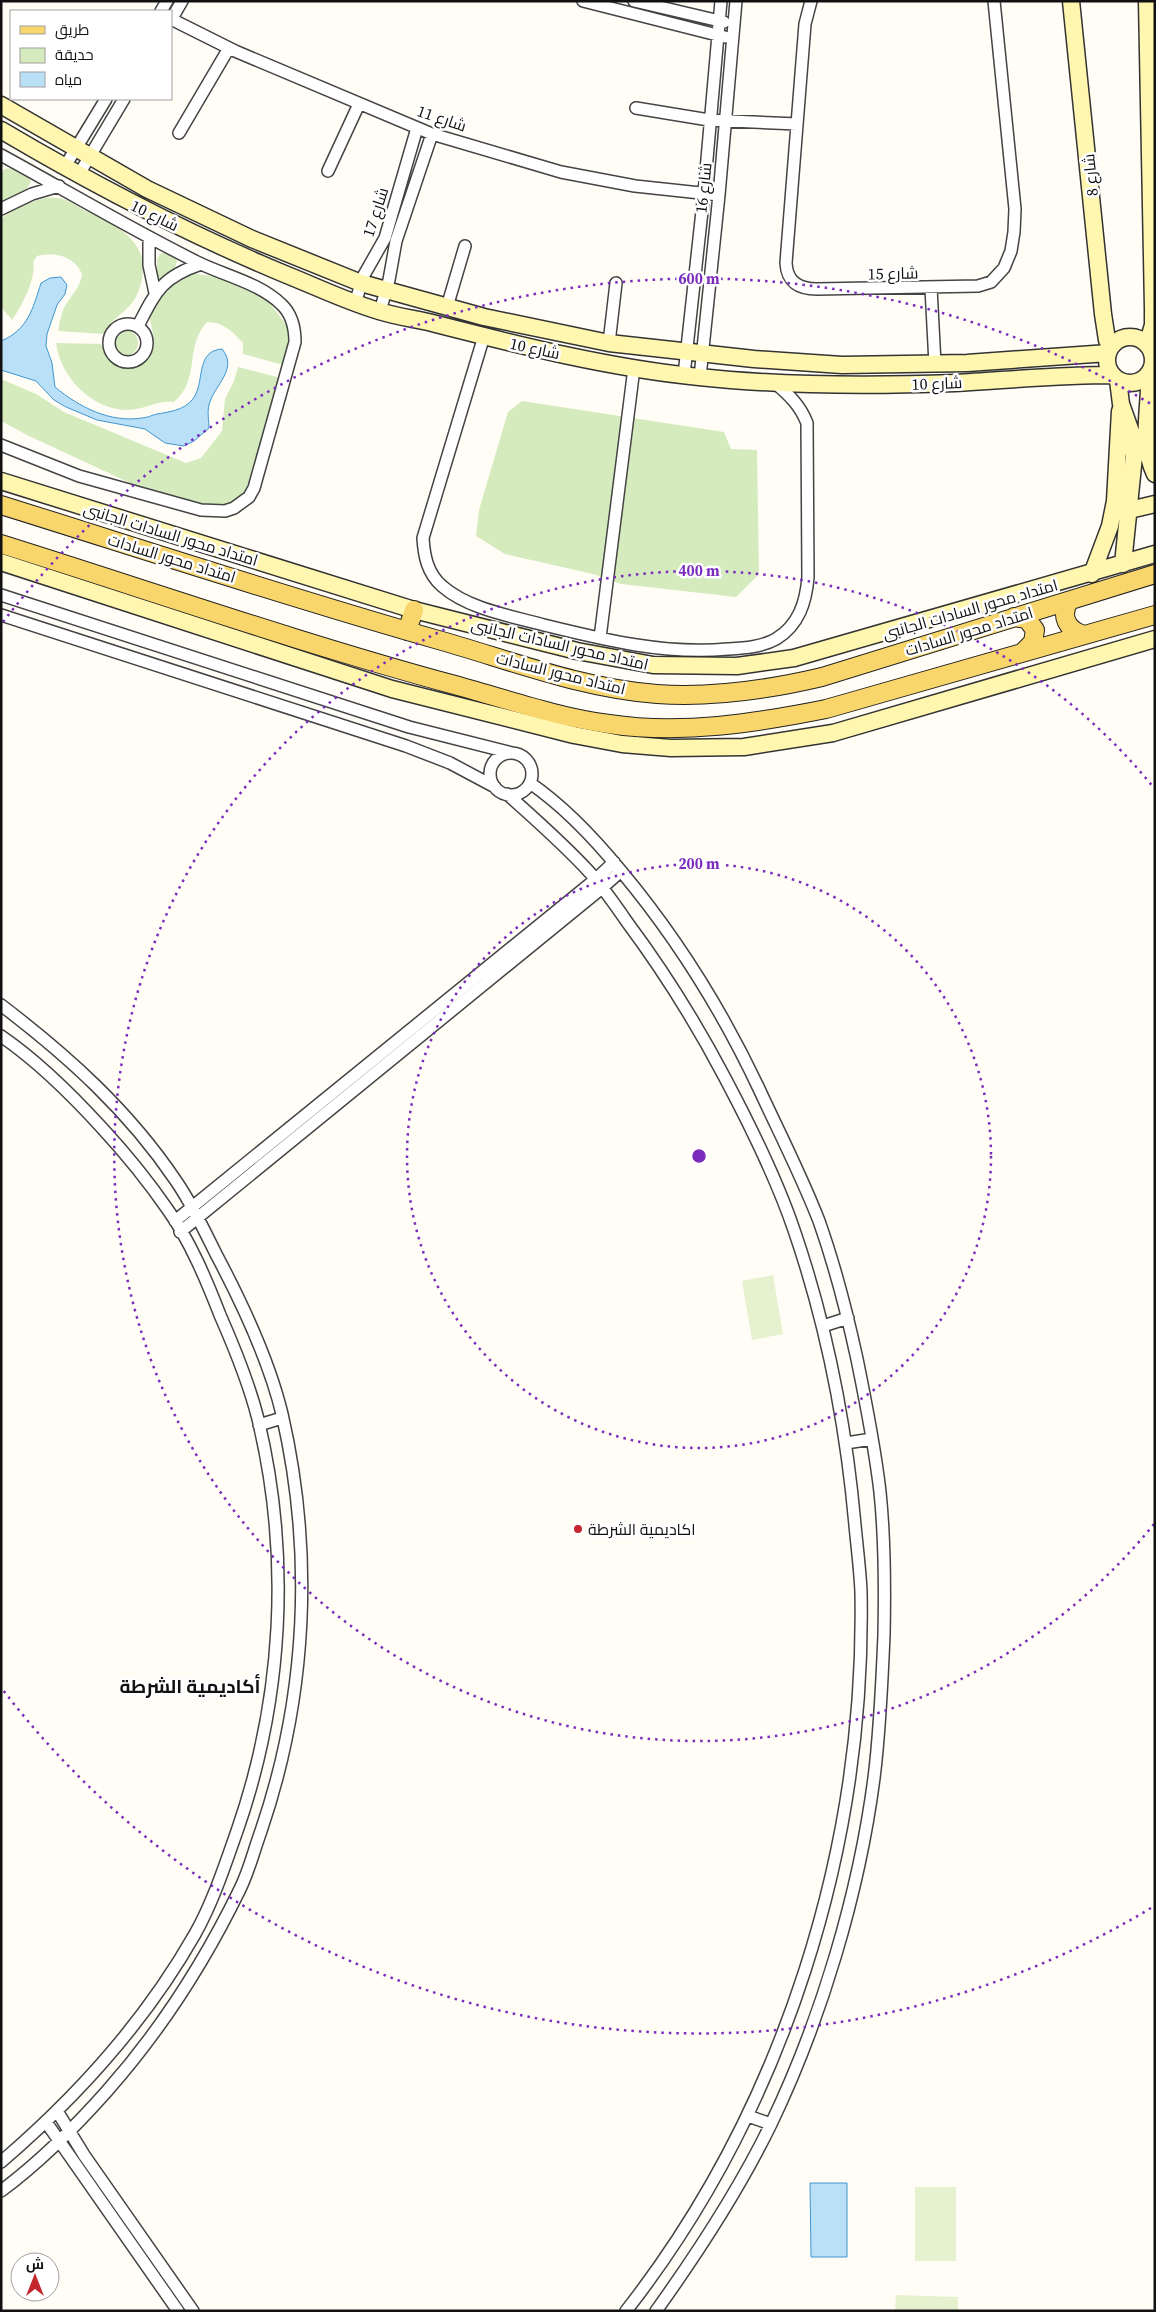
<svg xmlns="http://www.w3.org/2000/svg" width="1156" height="2312" font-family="'Source Serif 4',Cairo,serif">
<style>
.green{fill:#d5ebbd}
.pitch{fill:#e6f2cf}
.water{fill:#b9e0f7;stroke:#3f96cf}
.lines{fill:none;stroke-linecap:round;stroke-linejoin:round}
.street-casing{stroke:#444;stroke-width:14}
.secondary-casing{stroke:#333;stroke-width:19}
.primary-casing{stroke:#222;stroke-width:20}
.street{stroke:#fff;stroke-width:11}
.secondary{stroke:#fff6b0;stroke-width:16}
.primary{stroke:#f9d66b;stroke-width:18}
.ring{fill:none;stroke:#7b2cbf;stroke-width:2.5;stroke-dasharray:2.5 5}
.poi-dot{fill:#c4262e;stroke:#fff;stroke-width:2}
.labels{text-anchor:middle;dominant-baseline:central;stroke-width:5;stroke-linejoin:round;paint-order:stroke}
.street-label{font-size:16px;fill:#111;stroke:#fff}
.poi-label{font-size:16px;fill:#111;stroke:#fff;text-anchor:start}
.quarter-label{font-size:19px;font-weight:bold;fill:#111;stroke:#fff}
.centre{fill:#7b2cbf;stroke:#fff;stroke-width:2.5}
.ring-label{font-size:15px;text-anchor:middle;font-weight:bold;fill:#7b2cbf;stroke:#fff;stroke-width:5;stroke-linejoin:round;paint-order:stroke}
</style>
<rect width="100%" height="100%" fill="#fffdf5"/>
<path class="green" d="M11 168 18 169V173L22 171 27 174 31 182 26 190 2 204 1 175 4 169Z
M45 198C67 197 67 201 84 210 115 225 152 240 141 283 134 313 113 313 104 334L58 331C60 321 62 308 69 300 76 290 80 286 82 274 74 256 56 252 37 256L33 262C37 277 21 308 12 320L1 307V219L15 207Z
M167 252 177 259C177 271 166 275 157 280V259L160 254Z
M191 273 223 278 265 297 288 327 289 340 283 365 243 354V343C232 331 223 322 207 322 184 347 201 379 174 402 157 400 144 410 126 410 91 409 60 376 56 343L101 344C104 349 108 356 112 360 125 372 149 365 153 348 156 338 150 324 149 313L165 288Z
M112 343a13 13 0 1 1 26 0a13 13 0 1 1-26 0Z
M238 367 281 378 256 472 246 495 220 509 158 496 29 436 1 421V379L36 394 64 412 186 463 201 458 222 431 225 399 234 381Z
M522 401 724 432 731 449 757 450 759 574 736 597 621 584 593 574 505 554 476 536 479 510 508 412Z"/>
<path class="pitch" d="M773 1275 783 1334 752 1340 742 1281Z
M915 2187H956V2261H915Z
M896 2295 958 2297V2311H895Z"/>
<path class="water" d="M61 277 67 285 65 294 57 305 47 334 46 346 52 363 55 387C79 407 110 423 142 418 147 418 152 415 157 414 169 412 184 410 192 400 206 384 194 351 222 349 239 369 214 385 209 405 207 412 209 421 209 428L194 441 184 446 165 443 145 429 97 420 66 407 54 400 36 381 1 370V341C28 330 33 308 41 283L50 278Z
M810 2183H847V2257H811Z"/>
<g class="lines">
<g class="street-casing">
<path id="street" d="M583 1 725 37
M634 1 724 22
M811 1 805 24 786 263C787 282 799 289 817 289L978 286 991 282 1004 268 1011 251 1014 232 1015 209 994 1
M161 11 167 1
M171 19 235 51 432 134 561 172 635 186 719 195
M171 20 182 1
M636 108 709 120 797 124
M179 133 229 48
M1 155C67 191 132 230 199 263 226 276 259 283 281 304 292 314 295 328 295 342L254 488 249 497 234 508 225 511 201 510 79 476 1 445
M64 168 106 99
M328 171 359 104
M78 176 124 99
M1 209 32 194 59 186
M149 237V265L155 293
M931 288 935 364
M355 303 364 275 385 238 417 128
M447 307 465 246
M380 311 389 280 396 241 432 134
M109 343a19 19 0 1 1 38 0a19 19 0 1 1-38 0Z
M138 326C156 291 162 277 201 264
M484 336 423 538C424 555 427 573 442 586 468 609 511 616 544 625 605 640 665 655 728 649 744 648 762 647 776 639 799 625 806 602 808 577L807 423C800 405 789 395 774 382
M609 343 616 283
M684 375 704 193 721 1
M700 377 719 195 736 1
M1 595 409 727 512 753
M1 615 406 746 450 763 495 787
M600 638 634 368
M490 774a21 21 0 1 1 42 0a21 21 0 1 1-42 0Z
M530 783C565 807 594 838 621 871 677 938 723 1012 760 1091 780 1134 802 1177 819 1221 835 1266 847 1313 857 1359 866 1403 875 1448 880 1492 885 1540 885 1588 884 1635 882 1683 880 1731 874 1778 859 1893 821 2020 771 2124 739 2190 699 2251 656 2311
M507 794C536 820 566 846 592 875 605 890 616 906 627 922 665 973 695 1021 725 1078 751 1127 776 1177 794 1230 827 1326 846 1424 855 1525 857 1547 860 1569 861 1592 866 1847 784 2109 626 2311
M1 1005C68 1056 129 1111 176 1181 192 1204 204 1230 216 1254 242 1303 269 1360 282 1414 314 1553 307 1696 261 1831 254 1850 249 1871 240 1889 204 1963 161 2030 107 2091 75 2127 40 2162 1 2191
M1 1036C39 1062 71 1094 102 1128 126 1154 148 1181 168 1210 190 1241 206 1279 220 1315 235 1349 249 1383 258 1419 291 1556 283 1699 237 1831 225 1865 213 1902 195 1934 145 2022 78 2096 1 2162
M175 1221 596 879 614 862
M180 1232 602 888 621 871
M823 1326 848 1318
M259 1425 282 1418
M846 1443 872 1439
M57 2111 84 2155 193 2311
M748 2116 771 2124
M46 2122 178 2311"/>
</g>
<g class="secondary-casing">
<path id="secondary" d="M1071 1 1103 314 1107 340 1111 347
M1147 1 1153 308V325L1147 345
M1 105 147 189 252 239 361 283 484 317 609 343 754 359 842 365 967 363 1108 353
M1 130C94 185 188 234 287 275 317 287 348 302 379 311 398 317 417 319 436 324 522 346 610 368 699 377 782 386 871 386 955 383 1008 380 1060 375 1112 375
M1107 360a23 23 0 1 1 46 0a23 23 0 1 1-46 0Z
M1149 373C1151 407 1139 441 1155 474
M1118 380 1121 404 1131 432 1134 456 1123 564
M1 481 414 610 577 651 653 665 737 666 794 658 1155 554
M1121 512 1155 504
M1 562 392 689 574 735 622 744 671 748 744 747 833 733 1155 639
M1092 574 1110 526 1115 501 1120 411"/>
</g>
<g class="primary-casing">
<path id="primary" d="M1 505C148 551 294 599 442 641 512 661 584 689 657 694 713 698 767 690 822 677L1155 574
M1 544C151 591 300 643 451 684 503 698 556 717 609 724 681 735 756 723 826 709L1155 615
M1069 601C1060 616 1067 630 1084 635
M1014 617 1027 619 1035 630 1033 642 1024 651
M407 631 414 610"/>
</g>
<use href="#street" class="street"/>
<use href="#secondary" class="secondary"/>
<use href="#primary" class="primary"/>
</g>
<g class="ring">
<circle cx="699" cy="1156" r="292"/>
<path d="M1154 1524A585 585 0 1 1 1154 788"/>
<path d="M1151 1908A877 877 0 0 1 3 1690M3 622A877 877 0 0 1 1151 404"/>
</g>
<circle class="poi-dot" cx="578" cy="1529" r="5"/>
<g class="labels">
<g class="street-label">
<text transform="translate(442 118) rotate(19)">شارع 11</text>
<text transform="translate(1090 175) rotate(-95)">شارع 8</text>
<text transform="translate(703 188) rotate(-84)">شارع 16</text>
<text transform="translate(375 212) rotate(-72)">شارع 17</text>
<text transform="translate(155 215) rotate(26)">شارع 10</text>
<text transform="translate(893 273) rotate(-1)">شارع 15</text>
<text transform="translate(535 348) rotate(12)">شارع 10</text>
<text transform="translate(937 383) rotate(-2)">شارع 10</text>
<text transform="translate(171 534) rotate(17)">امتداد محور السادات الجانبى</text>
<text transform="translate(172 558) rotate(17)">امتداد محور السادات</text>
<text transform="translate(970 609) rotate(-16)">امتداد محور السادات الجانبى</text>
<text transform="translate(969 631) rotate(-17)">امتداد محور السادات</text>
<text transform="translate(560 644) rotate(13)">امتداد محور السادات الجانبى</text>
<text transform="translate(561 673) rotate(14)">امتداد محور السادات</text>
</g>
<g class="poi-label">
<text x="588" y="1529">اكاديمية الشرطة</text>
</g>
<g class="quarter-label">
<text x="190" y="1686">أكاديمية الشرطة</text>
</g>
</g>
<circle cx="699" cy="1156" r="8" class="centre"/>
<g class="ring-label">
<text x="699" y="284">600 m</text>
<text x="699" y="576">400 m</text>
<text x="699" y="869">200 m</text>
</g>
<rect width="1156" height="2312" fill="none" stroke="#111111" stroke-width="5"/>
<rect x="10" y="10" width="162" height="90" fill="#ffffff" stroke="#a0a0a0"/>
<rect x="20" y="26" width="25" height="8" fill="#f9d66b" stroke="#a0a0a0"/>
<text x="55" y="35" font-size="15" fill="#111111">طريق</text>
<rect x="20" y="48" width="25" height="15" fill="#d5ebbd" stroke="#a0a0a0"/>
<text x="55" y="60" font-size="15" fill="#111111">حديقة</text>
<rect x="20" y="72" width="25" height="15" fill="#b9e0f7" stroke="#a0a0a0"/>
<text x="55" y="85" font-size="15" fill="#111111">مياه</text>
<g transform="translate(35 2277)"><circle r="24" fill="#ffffff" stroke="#a0a0a0"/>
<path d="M0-4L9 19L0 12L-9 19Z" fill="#c4262e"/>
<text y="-8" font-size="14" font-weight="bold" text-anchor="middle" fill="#111111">ش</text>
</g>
</svg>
